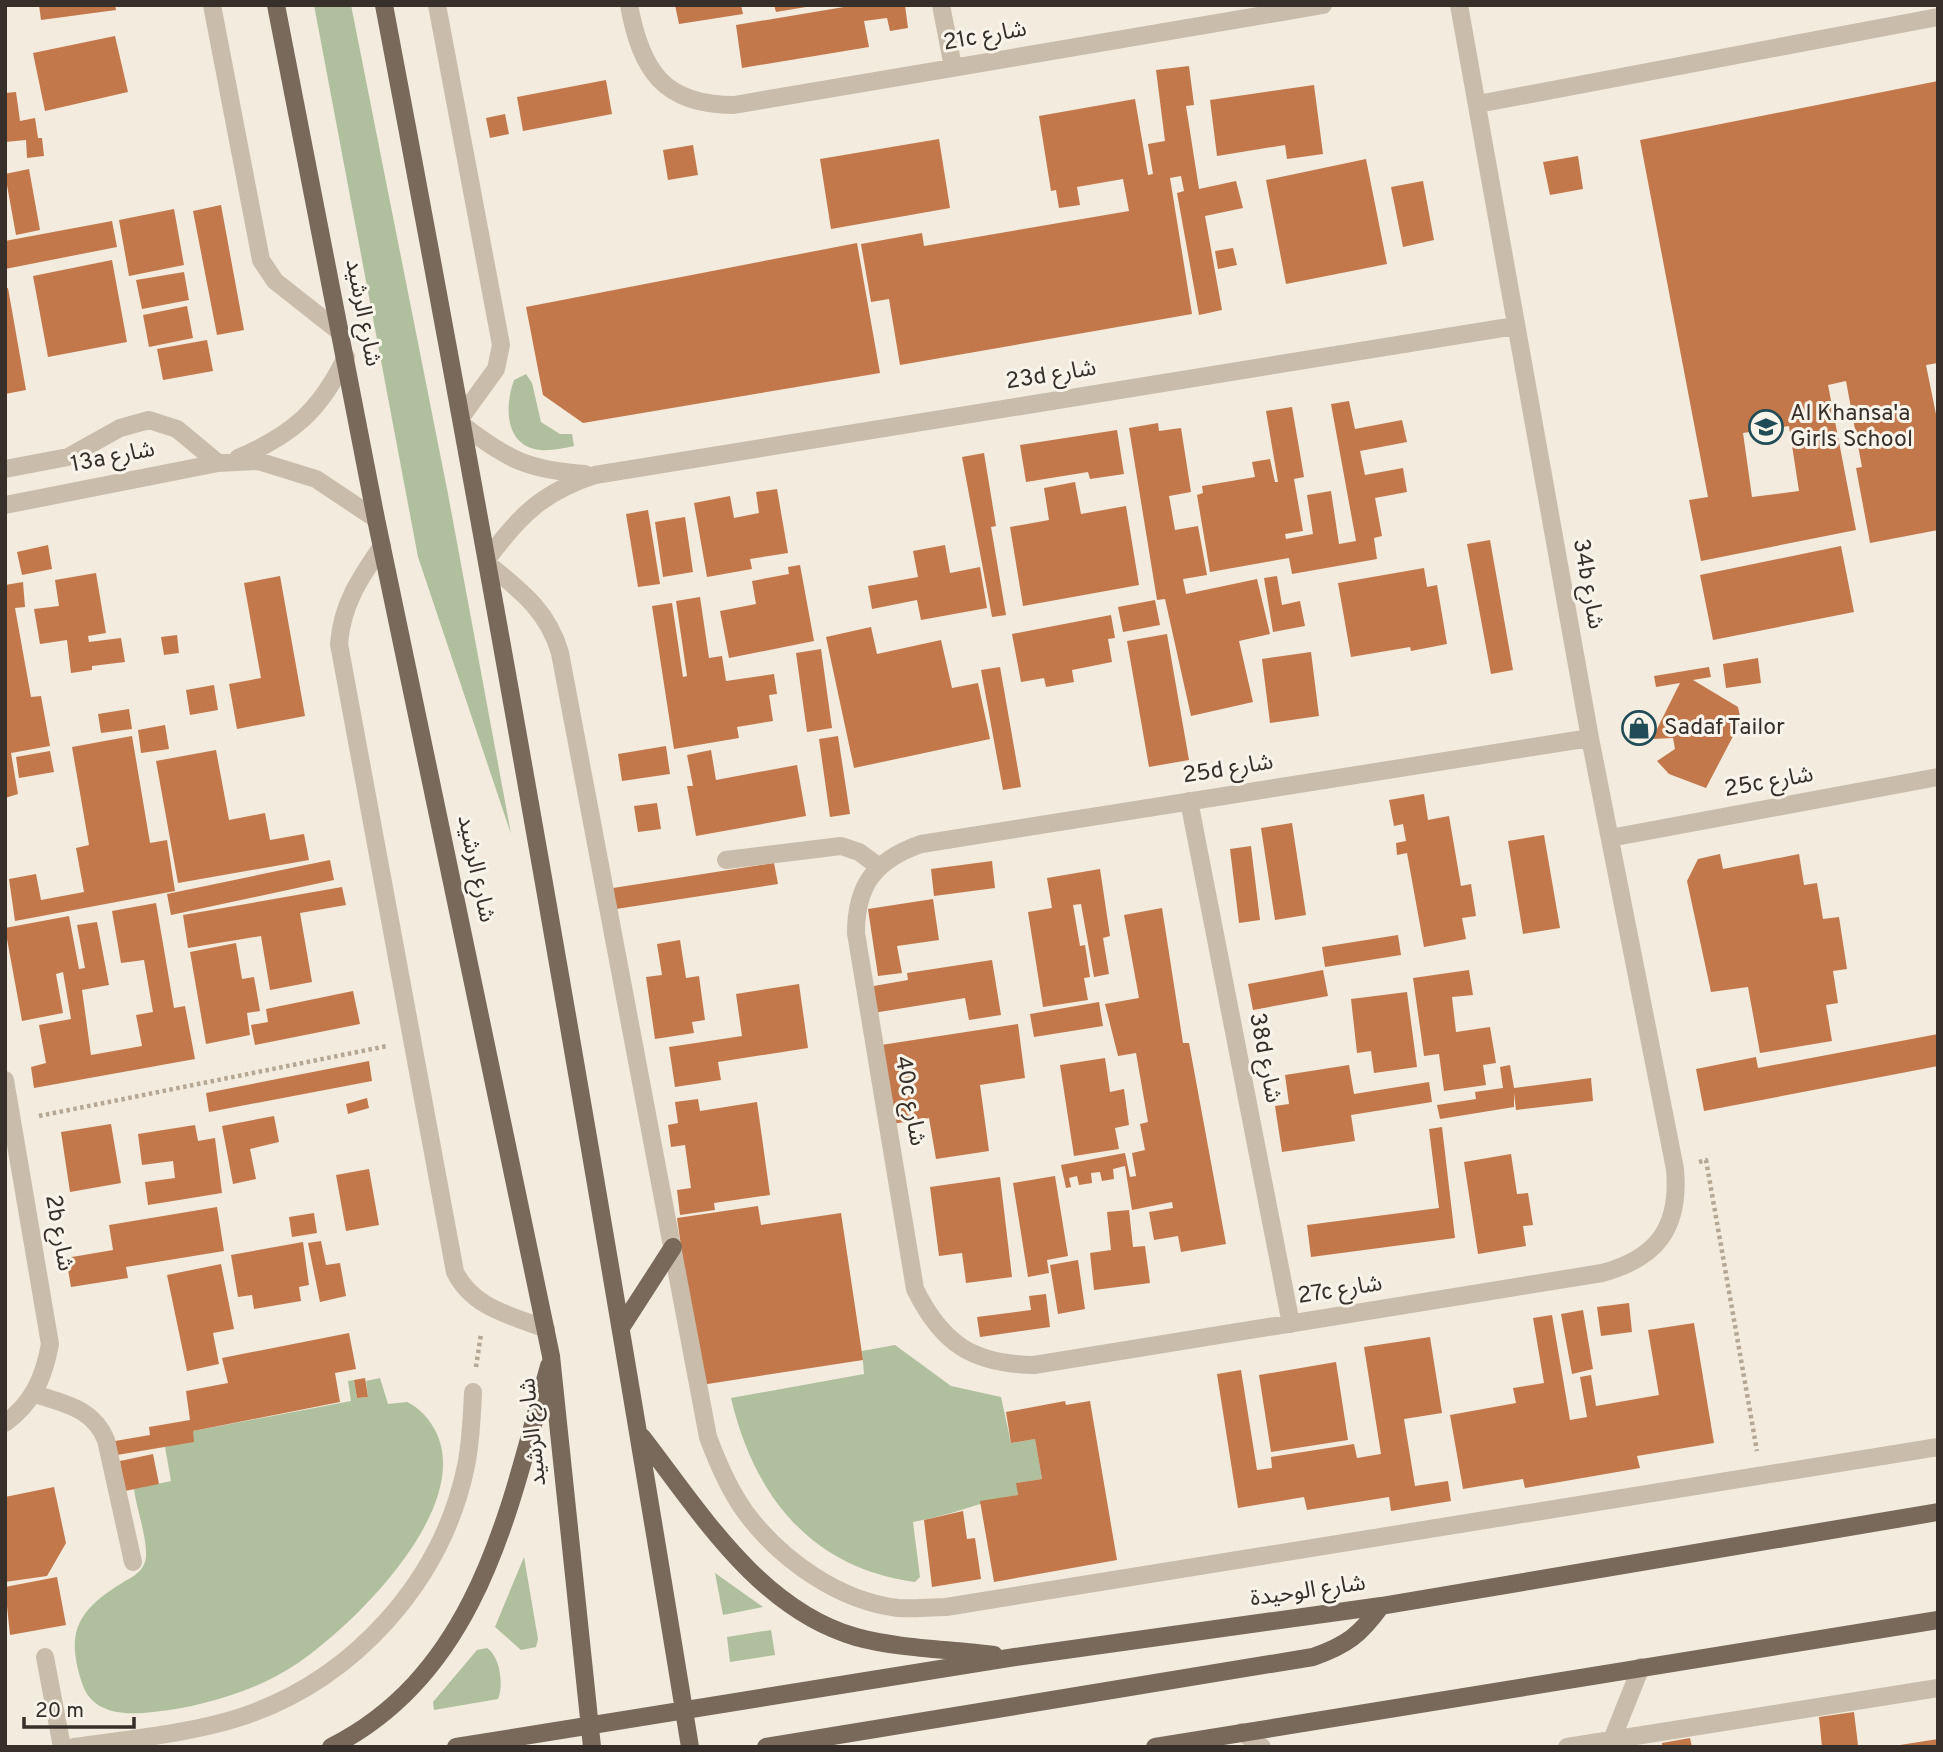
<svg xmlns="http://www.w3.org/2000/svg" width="1943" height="1752" font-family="Overpass,'Noto Sans Arabic',sans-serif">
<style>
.green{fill:#b0c09e}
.building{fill:#c2784b;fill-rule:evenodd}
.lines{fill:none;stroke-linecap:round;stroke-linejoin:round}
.path{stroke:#b5a794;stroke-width:4.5;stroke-dasharray:3.5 3.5;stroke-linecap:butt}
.minor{stroke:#cabcaa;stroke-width:18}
.major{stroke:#78695b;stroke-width:18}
.labels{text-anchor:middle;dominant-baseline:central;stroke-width:6;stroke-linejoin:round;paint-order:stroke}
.street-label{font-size:23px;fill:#372f29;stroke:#f9f4ea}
.poi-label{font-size:23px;fill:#372f29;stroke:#f9f4ea;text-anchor:start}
</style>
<rect width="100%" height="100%" fill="#f2ebde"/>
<path class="green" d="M314 5H351L448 494 511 834 418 557Z
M526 374 532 383 541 422 560 434H572L574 446C564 448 552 451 541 450 505 447 504 407 514 380Z
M895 1345 951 1386 1001 1397 1011 1443 1035 1439 1042 1479 1017 1483 1018 1495C982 1501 950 1516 913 1522L920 1577 915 1582C811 1568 754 1496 731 1398L864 1374 862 1351Z
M380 1378 388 1404 407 1402C420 1408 430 1420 436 1432 473 1508 355 1624 298 1663 257 1691 202 1707 153 1712 126 1715 92 1715 82 1683 65 1632 78 1610 122 1583 131 1577 141 1574 145 1562 150 1545 136 1508 134 1489L171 1481 165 1447 193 1431 351 1401 348 1381 354 1380 357 1398 368 1397 366 1381Z
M524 1557 538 1639 536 1647 521 1650 495 1627Z
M715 1573 763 1607 723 1615Z
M771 1630 775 1655 730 1662 727 1637Z
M487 1648C500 1656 504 1685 498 1699L434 1710 433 1702 477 1650Z"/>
<path class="building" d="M39 5H115L116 10 41 20Z
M675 5H741L743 14 679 24Z
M774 5H806V7L776 12Z
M856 5H905L908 28 890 31 887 18 864 21 869 47 742 68 736 25Z
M115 36 128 92 45 111 33 53Z
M1189 66 1194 105 1186 106 1199 189 1236 181 1243 208 1205 216 1222 310 1199 315 1177 193 1184 191 1181 176 1170 178 1192 314 900 365 889 299 871 302 861 244 922 233 924 246 1129 211 1123 179 1077 187 1080 205 1059 208 1056 190 1051 191 1039 116 1135 99 1148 175 1153 174 1148 144 1165 141 1156 70Z
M606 80 612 114 523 131 517 97Z
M1938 81V363L1926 365 1938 424V530L1870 543 1856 468 1862 467 1846 381 1828 385 1856 530 1701 561 1689 500 1708 497 1640 140ZM1789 426 1799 491 1752 497 1743 433Z
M1314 85 1323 154 1287 159 1285 145 1217 156 1210 100Z
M16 92 20 121 35 118 38 138H42L44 156 27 158 26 140 5 142V93Z
M505 114 509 134 490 138 486 118Z
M939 139 950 208 831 229 820 159Z
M693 145 698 175 668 180 663 150Z
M1578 156 1583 189 1550 195 1543 162Z
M1366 159 1387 264 1286 284 1266 180Z
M29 169 40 230 16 235 5 174Z
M1423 181 1434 240 1403 247 1391 187Z
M221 205 244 330 217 335 193 211Z
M174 209 184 265 129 276 119 220Z
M112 221 117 247 5 269V241Z
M857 243 880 373 583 423 543 395 526 307Z
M1233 248 1237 265 1218 269 1215 251Z
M112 260 127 342 48 357 33 276Z
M184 272 189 300 142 309 136 280Z
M5 288H8L26 390 5 394Z
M187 306 193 338 149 347 143 315Z
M207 340 213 371 163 380 157 349Z
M1349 401 1355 429 1402 420 1407 442 1360 451 1365 475 1403 468 1407 492 1375 498 1382 536 1374 538 1377 559 1292 574 1289 558 1210 572 1197 495 1203 493 1202 486 1255 477 1252 462 1270 459 1275 482H1278L1266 411 1292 407 1304 477 1294 479 1303 531 1285 534 1286 539 1313 534 1307 495 1331 491 1339 544 1356 541 1331 404Z
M1158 423 1159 431 1181 428 1191 492 1169 496 1175 530 1198 526 1207 575 1183 579 1186 594 1257 579 1270 634 1239 641 1253 702 1191 716 1165 599 1157 600 1129 428Z
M1117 430 1124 474 1090 479 1088 472 1026 482 1020 445Z
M984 453 996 526 991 527 1006 615 992 617 962 457Z
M1075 482 1081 514 1126 506 1139 585 1023 606 1010 527 1049 520 1044 488Z
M777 489 788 553 750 559 752 569 707 577 694 503 730 496 734 518 759 513 756 492Z
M648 510 660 584 638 587 626 514Z
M685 517 693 572 663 577 655 522Z
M1490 540 1513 670 1491 674 1467 544Z
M48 545 52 569 22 575 17 552Z
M945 545 950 573 980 567 987 608 921 620 917 600 872 609 868 586 918 577 913 551Z
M1841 546 1854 612 1713 640 1700 575Z
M800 565 814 641 729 658 720 611 756 604 752 581 789 574 788 567Z
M1424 568 1427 587 1437 585 1447 644 1411 651 1410 647 1351 657 1338 583Z
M96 573 106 633 88 636 89 642 121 638 125 662 92 666V670L71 673 67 640 40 644 34 609 59 606 55 580Z
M280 576 305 716 237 729 229 684 261 678 244 583Z
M1277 576 1282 605 1300 601 1305 626 1273 632 1264 578Z
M23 582 25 607 15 608 31 697 41 696 50 746 11 753 18 794 5 798V585Z
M700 597 709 658 722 656 726 681 774 674 777 694 769 695 773 721 737 727 739 738 674 749 652 606 672 603 683 677 687 676 676 601Z
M1155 600 1160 625 1123 632 1118 607Z
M1111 615 1115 638 1108 639 1112 662 1072 670 1074 682 1046 687 1044 678 1021 682 1012 634Z
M871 627 877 654 941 640 952 688 978 683 990 739 854 768 826 637Z
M1167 634 1189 760 1149 767 1127 641Z
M177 635 179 653 164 655 161 637Z
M821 649 832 728 807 732 796 653Z
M1311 652 1319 716 1270 723 1262 659Z
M1758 658 1761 683 1726 688 1723 664Z
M1000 667 1021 787 1003 790 981 670Z
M1709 667 1711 677 1693 680 1738 707 1741 721 1706 788 1669 774 1657 761 1675 749 1673 738 1652 739 1680 683 1656 687 1654 676Z
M214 685 218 710 190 715 186 690Z
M129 709 132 729 101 733 98 714Z
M165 725 169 749 141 753 138 730Z
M132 736 150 843 167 840 175 891 15 921 9 879 36 874 41 900 84 892 76 848 89 845 72 747Z
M838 736 850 814 830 817 819 739Z
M666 746 670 774 622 781 618 754Z
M216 750 229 820 265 813 270 840 304 834 309 860 178 883 156 761Z
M711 750 716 780 797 765 806 816 696 836 687 786H693L687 755Z
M50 751 54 772 19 778 16 757Z
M1424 794 1428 820 1449 816 1461 886 1471 884 1476 916 1462 918 1466 939 1424 947 1407 853 1397 855 1396 843 1406 841 1403 824 1394 826 1389 800Z
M657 803 661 829 638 832 634 806Z
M1292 823 1306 915 1275 920 1261 828Z
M1544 835 1560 928 1523 934 1508 841Z
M1251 846 1260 920 1239 923 1230 849Z
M1720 854 1723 869 1799 854 1804 885 1817 883 1823 919 1839 917 1847 969 1833 971 1838 1003 1826 1005 1832 1041 1760 1053 1748 987 1711 992 1687 881 1698 859Z
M330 860 334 880 171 915 167 894Z
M992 861 995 888 934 896 931 869Z
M774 863 778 884 616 909 613 888Z
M1100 869 1110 936 1103 938 1109 974 1094 977 1081 904 1073 905 1080 946 1085 945 1090 977 1084 978 1088 1000 1043 1007 1028 912 1052 908 1047 878Z
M342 887 346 905 300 913 312 982 270 990 261 936 188 948 183 915Z
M933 899 939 940 897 946 902 973 878 976 868 909Z
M156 903 174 1008 185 1006 195 1059 34 1088 31 1067 46 1063 39 1025 71 1019 63 972 56 974 63 1013 22 1021 5 928 69 916 79 969 85 968 77 925 97 922 109 985 82 990 91 1055 142 1046 136 1015 153 1012 144 960 121 963 112 911Z
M1162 908 1183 1043H1189L1226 1244 1181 1252 1178 1236 1154 1240 1149 1212 1173 1208 1172 1202 1132 1210 1125 1166 1113 1169 1114 1179 1102 1181 1100 1172 1091 1173 1092 1183 1079 1185 1077 1176 1069 1178 1071 1187 1066 1188 1061 1165 1125 1153 1130 1177 1136 1176 1132 1153 1145 1150 1140 1124 1148 1122 1136 1053 1118 1056 1105 1004 1139 998 1124 915Z
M1398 935 1401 955 1325 967 1322 947Z
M680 940 686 978 699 976 705 1020 692 1022 694 1033 655 1039 646 977 662 975 657 944Z
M236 943 242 979 254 977 260 1011 247 1013 250 1035 206 1044 190 952Z
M992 960 1001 1015 969 1020 965 998 873 1013 868 987 908 980 907 973Z
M1323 970 1328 996 1253 1010 1248 984Z
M1469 970 1473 995 1452 997 1456 1032 1490 1027 1496 1063 1483 1065 1486 1085 1444 1091 1439 1054 1424 1056 1413 978Z
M799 984 808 1048 718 1062 721 1080 675 1087 669 1047 742 1036 736 994Z
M353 991 360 1024 255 1045 251 1025 268 1022 266 1009Z
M1407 992 1417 1067 1374 1073 1371 1051 1357 1053 1351 999Z
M1099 1002 1103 1026 1034 1037 1030 1014Z
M1018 1024 1025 1078 980 1085 989 1151 936 1159 929 1118 892 1124 881 1045Z
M1938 1034V1066L1704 1111 1696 1069 1756 1057 1758 1068Z
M1105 1058 1110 1092 1124 1089 1129 1125 1115 1128 1119 1149 1074 1156 1060 1065Z
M369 1061 372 1081 209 1112 206 1093Z
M1349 1065 1354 1094 1429 1082 1432 1102 1351 1115 1355 1141 1282 1152 1275 1106 1289 1104 1285 1075Z
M1510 1065 1514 1088 1591 1078 1593 1101 1516 1110 1514 1093V1107L1440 1119 1437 1105 1476 1099 1475 1092 1503 1088 1500 1067Z
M367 1098 369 1108 348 1114 346 1104Z
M698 1099 700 1111 757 1102 770 1195 714 1203 715 1210 680 1215 677 1190 691 1188 685 1145 671 1147 668 1125 678 1123 675 1102Z
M274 1116 279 1142 250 1149 256 1179 233 1184 222 1126Z
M111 1124 121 1183 70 1192 61 1132Z
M195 1125 198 1141 215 1138 222 1193 148 1205 145 1182 175 1178 173 1161 142 1165 138 1134Z
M1442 1127 1455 1238 1311 1257 1307 1225 1439 1208 1429 1129Z
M1511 1154 1517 1194 1528 1193 1533 1225 1523 1226 1526 1246 1478 1254 1464 1162Z
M369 1169 379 1225 346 1231 336 1175Z
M1055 1176 1068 1256 1047 1260 1049 1273 1028 1277 1013 1183Z
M1000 1177 1012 1277 966 1283 962 1253 939 1256 930 1187Z
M758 1206 761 1225 841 1213 863 1360 701 1385 677 1218Z
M217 1207 224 1251 126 1267 128 1278 71 1287 66 1258 113 1250 109 1225Z
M1129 1210 1133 1247 1145 1246 1150 1283 1094 1290 1090 1253 1111 1250 1107 1212Z
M314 1213 317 1233 292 1237 289 1217Z
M321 1241 326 1265 340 1263 346 1296 320 1302 308 1243Z
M303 1242 309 1285 299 1287 301 1301 254 1309 252 1295 238 1297 231 1255Z
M1078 1260 1085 1309 1058 1314 1050 1265Z
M221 1264 234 1329 213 1333 219 1364 187 1371 167 1275Z
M1046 1294 1050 1327 980 1337 977 1317 1031 1310 1029 1296Z
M1629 1303 1632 1332 1601 1336 1597 1307Z
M1583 1310 1593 1369 1572 1374 1561 1314Z
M1552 1315 1570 1420 1587 1417 1580 1377 1591 1375 1596 1406 1659 1395 1648 1330 1694 1323 1714 1443 1637 1456 1640 1468 1525 1488 1523 1479 1463 1489 1450 1415 1516 1403 1513 1388 1544 1383 1533 1318Z
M349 1333 356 1369 335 1373 340 1402 193 1431 194 1442 117 1455 115 1441 150 1435 149 1427 190 1420 186 1391 228 1383 222 1358Z
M1430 1337 1442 1413 1404 1419 1415 1486 1448 1481 1451 1501 1391 1511 1389 1497 1307 1510 1304 1497 1238 1508 1217 1374 1241 1370 1257 1470 1272 1468 1271 1457 1354 1444 1357 1458 1381 1454 1364 1347Z
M1336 1362 1348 1440 1271 1452 1259 1375Z
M365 1378 368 1397 357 1398 354 1380Z
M1065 1401 1066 1405 1090 1401 1117 1560 994 1582 980 1501 1018 1495 1016 1483 1042 1479 1035 1439 1011 1443 1006 1412Z
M153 1454 159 1484 125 1491 120 1461Z
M54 1487 66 1543 47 1576 5 1582V1497Z
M963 1511 967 1539 975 1538 981 1579 932 1587 924 1520Z
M57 1577 66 1625 10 1635 5 1587Z
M1854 1712 1858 1745 1822 1747 1819 1717Z
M1690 1738 1692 1747H1662V1743Z
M1938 1739V1747H1901L1900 1745Z"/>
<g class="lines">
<path class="path" d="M39 1116 387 1046
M1699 1162 1706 1160 1757 1451
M476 1367 481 1334"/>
<path class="minor" d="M212 5 261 260 275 281 341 333
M437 5 501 345 496 369 462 416
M629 5C641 70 663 105 734 105L1323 5
M941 5 953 67
M1459 5 1590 738 1675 1169C1680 1227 1658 1258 1602 1273L1034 1365C973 1364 942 1344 915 1289L856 933C856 885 875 860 921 844L1590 738
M1478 104 1938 17
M464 426C508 460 529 470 585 474
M238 458C292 435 320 411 346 357
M5 469 68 457 120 428 149 420 177 429 218 463
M5 505 218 463 258 461 316 479 376 519
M382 546C360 578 342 604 339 644L455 1272C473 1308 510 1315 546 1329
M488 558C520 515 543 492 595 475L1515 326
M488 564C521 591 548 611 560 653L708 1437C718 1464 729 1490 746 1513 781 1560 839 1601 898 1608 913 1609 930 1607 946 1607L1938 1447
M1189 801 1291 1324
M1610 838 1938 777
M726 860 841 846 859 852 878 866
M5 1080 50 1344C44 1377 33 1403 5 1423
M35 1394C65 1404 93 1408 106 1440L133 1562
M45 1657 62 1747
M1242 1732 1262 1747
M74 1747C129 1739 188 1734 241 1717 353 1680 442 1582 466 1466 471 1442 472 1416 473 1392
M1567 1747 1938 1688
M1609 1747 1641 1667"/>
<path class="major" d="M276 5 376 519 551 1356 592 1747
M384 5C494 585 595 1165 690 1747
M622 1326 673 1247
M642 1437C700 1512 759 1609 856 1637 900 1649 949 1649 994 1655
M331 1747C478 1673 509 1510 549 1366
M456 1747 1015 1657 1381 1606 1938 1512
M766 1747 1313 1657C1347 1645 1360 1635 1381 1606
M1155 1747 1938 1620"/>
</g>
<defs>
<g id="school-ring" transform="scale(1.75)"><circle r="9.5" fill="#f9f4ea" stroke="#204c57" stroke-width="1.5"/><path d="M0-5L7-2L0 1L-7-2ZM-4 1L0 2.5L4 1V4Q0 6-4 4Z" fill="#204c57"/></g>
<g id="shop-ring" transform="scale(1.75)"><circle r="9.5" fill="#f9f4ea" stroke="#204c57" stroke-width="1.5"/><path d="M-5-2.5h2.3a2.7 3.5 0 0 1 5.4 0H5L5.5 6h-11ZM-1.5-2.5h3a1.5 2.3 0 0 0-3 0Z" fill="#204c57"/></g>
</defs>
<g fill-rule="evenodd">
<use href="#school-ring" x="1766" y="427"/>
<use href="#shop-ring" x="1639" y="728"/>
</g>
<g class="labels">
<g class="street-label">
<text transform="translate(985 37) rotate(-10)">21c شارع</text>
<text transform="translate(362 313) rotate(79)">شارع الرشيد</text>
<text transform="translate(1051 376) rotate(-9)">23d شارع</text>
<text transform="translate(113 458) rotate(-11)">13a شارع</text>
<text transform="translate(1587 584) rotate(80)">34b شارع</text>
<text transform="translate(1228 770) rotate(-9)">25d شارع</text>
<text transform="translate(1769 783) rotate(-10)">25c شارع</text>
<text transform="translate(475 869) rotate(78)">شارع الرشيد</text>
<text transform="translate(1264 1058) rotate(79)">38d شارع</text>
<text transform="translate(909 1101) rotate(80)">40c شارع</text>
<text transform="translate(58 1233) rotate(80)">2b شارع</text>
<text transform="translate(1340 1291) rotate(-9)">27c شارع</text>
<text transform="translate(534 1432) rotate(-96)">شارع الرشيد</text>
<text transform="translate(1308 1592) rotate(-8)">شارع الوحيدة</text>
</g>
<g class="poi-label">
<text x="1790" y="414">Al Khansa'a<tspan x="1790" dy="26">Girls School</tspan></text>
<text x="1664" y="728">Sadaf Tailor</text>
</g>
</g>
<rect width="1943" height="1752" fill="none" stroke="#372f29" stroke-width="14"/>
<path d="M24 1717v10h110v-10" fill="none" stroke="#372f29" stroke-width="3.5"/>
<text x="35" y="1717" font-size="21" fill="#372f29" stroke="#f9f4ea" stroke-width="5" paint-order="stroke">20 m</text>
</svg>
